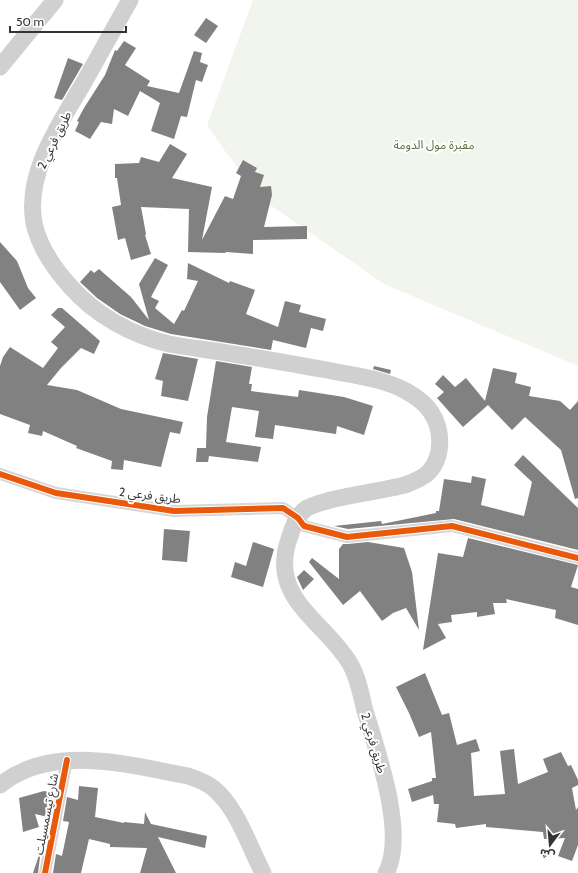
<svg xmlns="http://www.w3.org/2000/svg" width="578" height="873" font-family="Cabin,'Noto Sans Arabic',sans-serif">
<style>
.green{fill:#f1f5ed}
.building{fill:#818181}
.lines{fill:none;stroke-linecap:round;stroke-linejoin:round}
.street{stroke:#d7d7d7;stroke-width:12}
.secondary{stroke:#d0d0d0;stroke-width:17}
.cycleway-casing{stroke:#fff;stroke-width:8}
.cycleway{stroke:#e8590c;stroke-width:6}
.labels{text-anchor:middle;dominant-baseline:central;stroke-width:4;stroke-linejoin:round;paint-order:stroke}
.street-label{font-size:12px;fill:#333;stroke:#fff}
.park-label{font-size:12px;fill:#56703f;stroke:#fff}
</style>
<rect width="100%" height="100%" fill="#fff"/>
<path class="green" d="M253 0H578V366L384 284 263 200 225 151 207 125Z"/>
<path class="building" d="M206 18 218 26 206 43 194 35Z
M124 41 136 48 125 65 150 81 147 86 179 93 194 51 202 53 200 62 208 65 202 82 196 80 187 117 181 116 174 139 151 131 160 103 140 91 128 116 114 109 112 124 101 122 90 139 75 131 79 122 77 121 84 108 105 75 115 50 117 51Z
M68 58 83 64 62 100 54 98Z
M170 144 187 154 172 178 212 187 202 240 225 196 233 199 241 176 236 173 243 160 257 168 255 172 264 175 260 187 271 186 272 195 264 227 307 226V239L253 240V254L226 252 225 253 188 252 189 209 141 207 146 234 145 235 151 254 131 260 125 238 118 240 112 207 121 205 117 178H115V164L139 163 141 157 159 162Z
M0 242 17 261 28 288 36 298 20 310 0 282Z
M155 258 168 265 151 297 159 301 155 308 174 324 182 310 184 311 198 281 187 279 188 263 229 283 230 281 255 290 246 314 278 327 285 301 301 305 299 312 326 319 323 331 311 328 306 348 273 340 271 350 171 334 145 326 120 314 97 298 80 282 91 270 94 273 99 269 131 297 149 320 139 284Z
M58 308H62L100 341 94 354 81 348 61 368 47 385 77 390 121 409 183 422 180 434 170 432 161 467 124 460 123 470 111 469 112 461 76 448 77 446 43 431 42 436 28 433 30 425 0 414V366L3 357 10 347 43 368 58 348 51 342 65 327 51 315Z
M163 353 198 359 188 401 161 396 163 381 155 379Z
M216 361 252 367 249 384H252L251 391 298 397 299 390 344 397 373 406 364 435 337 426 336 434 275 425 273 439 255 437 259 411 232 407 226 442 261 447 258 462 209 456 208 462H196L197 448H206L207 417Z
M374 366 391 370 390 374 373 369Z
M493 368 517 373 515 383 531 387 529 396 560 401 570 410 578 401V498L575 499 561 450 525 417 512 430 488 405 463 427 437 398 444 392 435 384 443 375 455 387 466 378 485 401Z
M523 455 578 508V550L454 519 348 529 334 526 381 521 382 524 436 513V511H439L444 479 471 483 472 476 486 479 481 505 524 516 532 482 514 465Z
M164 529 190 531 187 562 162 560Z
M468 538 578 565 571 587 578 589V625L555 618 556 610 506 599 507 603H493L495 614 477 617V612L451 615 452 622 438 624 446 638 423 650 438 553 463 557Z
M253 542 274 549 263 587 231 577 235 562 246 566Z
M368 542 404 548 412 572 419 630 406 608 393 613 382 621 360 591 343 605 309 562 312 558 339 579V549L343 544H348Z
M304 570 314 579 303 590 297 577Z
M425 673 442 715 449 713 457 745 476 739 480 751 471 753 474 796 505 794 500 751 514 749 518 784 548 772 543 759 561 752 568 766 571 765 578 780V785L572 788 576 810 578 807V845L572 861 558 856 565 838 544 839 543 832 486 827V824L456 828 455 824 437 822 439 804H434L433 795 412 802 408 789 432 781V778H436L431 732 419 737 409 713 396 687Z
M79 786 98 788 95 817 124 823V822L144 824 145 812 151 824 207 836 205 848 158 837 176 873H140L147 848 110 847V844L89 839 81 873H53L56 854 62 856 69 822 63 821 67 797 78 800Z
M44 791 53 793 48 817 35 814 39 827 23 832 19 798Z
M41 849 38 873H33Z"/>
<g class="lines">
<path class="street" d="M0 474 56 493 174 511 283 508 298 518 304 526 347 537 452 526 578 558
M45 873 67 760"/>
<path class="secondary" d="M130 0C114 28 99 56 83 84 59 125 25 173 34 223 39 247 53 267 69 285 95 315 131 335 169 344 190 348 212 350 233 354 266 359 299 365 332 371 357 376 384 379 406 391 415 396 425 403 431 412 442 429 444 455 429 472 423 478 413 482 405 485 388 489 371 492 354 495 339 498 321 501 307 508 298 513 293 526 290 536 267 597 322 619 349 662 358 676 361 695 365 711 377 750 407 835 386 873
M0 67 55 0
M0 785C53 743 128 765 188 776 197 779 206 782 213 788 237 807 249 846 263 873"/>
<g class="cycleway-casing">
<path id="cycleway" d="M0 474 56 493 174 511 283 508 298 518 304 526 347 537 452 526 578 558
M45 873 67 760"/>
</g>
<use href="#cycleway" class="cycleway"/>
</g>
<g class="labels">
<g class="street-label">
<text transform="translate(54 140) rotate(-64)">طريق فرعي 2</text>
<text transform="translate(150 495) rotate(7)">طريق فرعي 2</text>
<text transform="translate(374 743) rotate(74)">طريق فرعي 2</text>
<text transform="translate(46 814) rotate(-79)">شارع تيسمسيلت</text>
</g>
<g class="park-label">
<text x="434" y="144">مقبرة مول الدومة</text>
</g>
</g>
<g transform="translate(550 845) rotate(196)" stroke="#ffffff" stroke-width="3" paint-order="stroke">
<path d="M0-3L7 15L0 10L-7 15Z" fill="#333333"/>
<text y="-6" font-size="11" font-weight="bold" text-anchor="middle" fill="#333333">ش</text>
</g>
<path d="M10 26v6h116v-6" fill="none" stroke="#333333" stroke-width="2"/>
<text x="16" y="26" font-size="12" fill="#333333" stroke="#ffffff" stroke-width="3" paint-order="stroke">50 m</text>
</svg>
